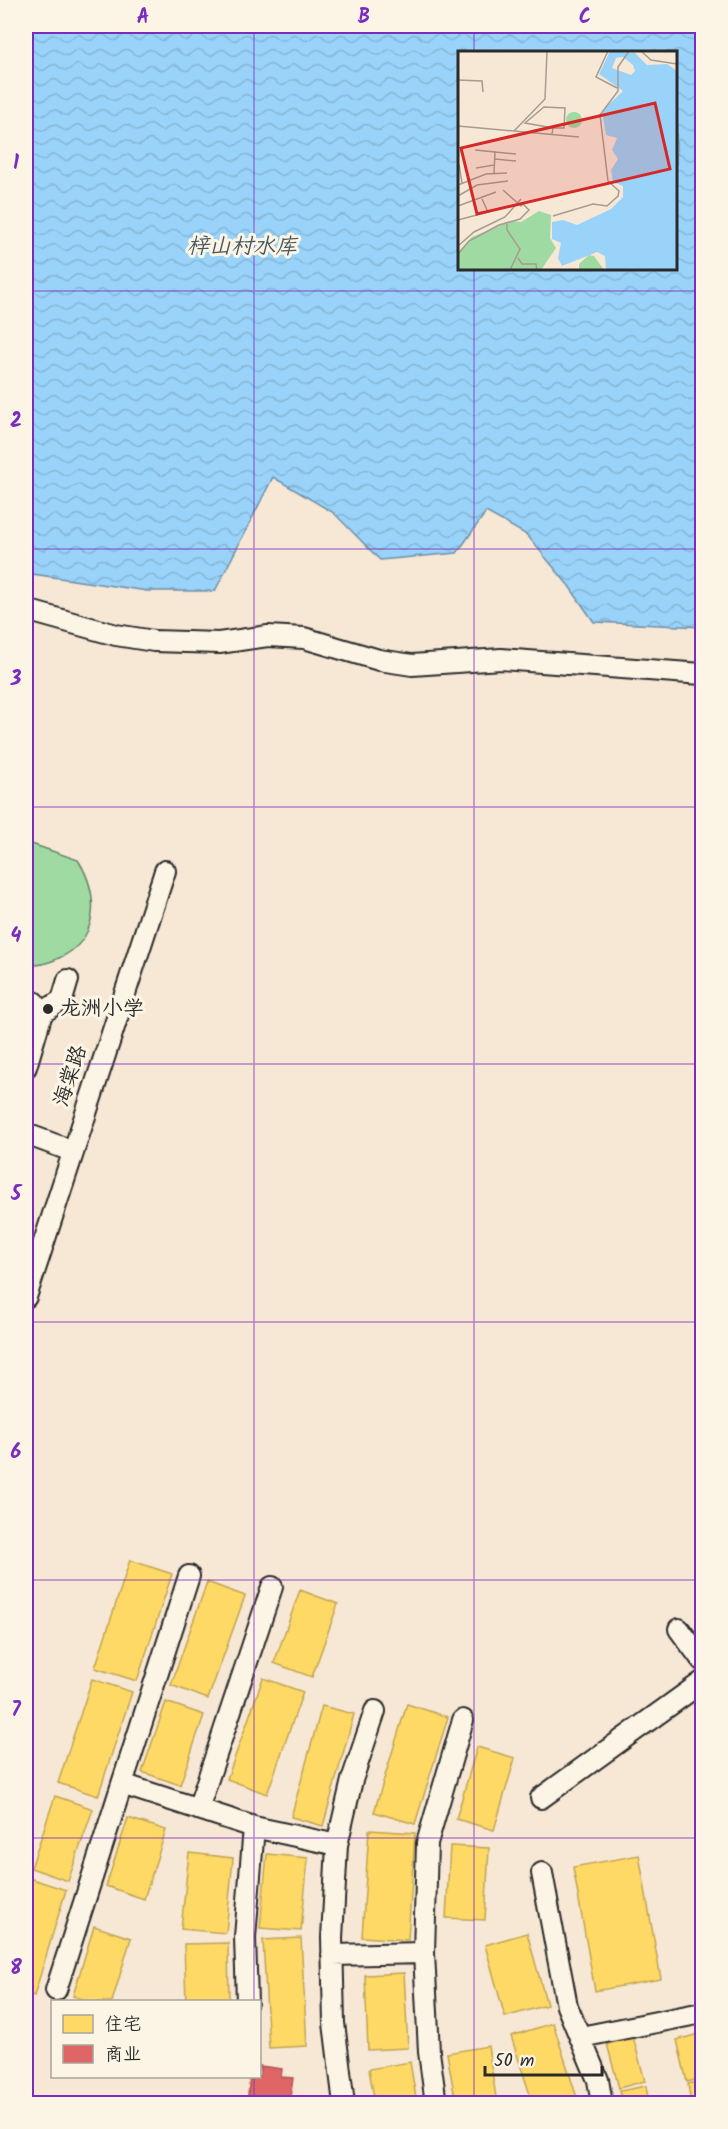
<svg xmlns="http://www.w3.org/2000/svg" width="728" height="2129" font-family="Kalam,'LXGW WenKai TC',sans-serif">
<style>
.garden{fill:#9edaa1;stroke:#648266;stroke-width:1.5}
.water{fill:url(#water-waves);stroke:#6d90a7;stroke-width:1.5;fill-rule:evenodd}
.homes{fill:#ffd966;stroke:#bfa554;stroke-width:1.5}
.shops{fill:#e06666;stroke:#aa5454;stroke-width:1.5}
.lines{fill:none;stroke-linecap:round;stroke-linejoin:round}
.minor-casing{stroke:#2b2b2b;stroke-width:24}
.minor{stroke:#fcf5e5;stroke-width:20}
.grid{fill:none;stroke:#7b2cbf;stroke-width:1.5;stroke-opacity:0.55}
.poi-dot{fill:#2b2b2b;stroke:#fcf5e5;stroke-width:2}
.labels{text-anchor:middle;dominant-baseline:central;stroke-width:6;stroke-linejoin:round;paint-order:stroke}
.poi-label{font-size:21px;fill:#2b2b2b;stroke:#fcf5e5;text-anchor:start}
.street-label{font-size:21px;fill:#2b2b2b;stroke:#fcf5e5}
.water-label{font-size:22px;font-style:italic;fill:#46555e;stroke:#fcf5e5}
.inset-road{fill:none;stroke:#a59c91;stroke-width:1.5}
.view{fill:#d62828;fill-opacity:0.15;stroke:#d62828;stroke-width:3}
.inset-edge{fill:none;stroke:#2b2b2b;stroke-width:3}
.neatline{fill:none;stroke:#7b2cbf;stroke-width:2}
.grid-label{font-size:20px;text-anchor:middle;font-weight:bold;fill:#7b2cbf}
</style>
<defs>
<pattern id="water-waves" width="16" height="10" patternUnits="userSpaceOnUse" patternTransform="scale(1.5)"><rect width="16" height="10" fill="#99d3f9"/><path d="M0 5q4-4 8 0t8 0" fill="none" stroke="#84b5d6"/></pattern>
</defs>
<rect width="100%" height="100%" fill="#f7e7d5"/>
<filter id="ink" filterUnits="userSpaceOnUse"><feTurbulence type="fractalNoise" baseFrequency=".0167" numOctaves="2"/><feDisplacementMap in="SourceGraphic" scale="12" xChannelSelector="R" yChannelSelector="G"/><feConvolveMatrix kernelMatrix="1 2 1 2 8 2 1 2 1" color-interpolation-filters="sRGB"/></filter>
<g filter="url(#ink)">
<path class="garden" d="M26 842 78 860C100 894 100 941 57 959 48 963 36 967 26 964Z"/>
<path class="water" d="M26 26H702V627L594 622 569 586 527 535 486 512 457 553 380 560 334 513 273 477 215 591H147L26 573ZM460 52H676V268H460Z"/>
<path class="homes" d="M130 1560 172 1574 137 1681 95 1668Z
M207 1582 245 1596 208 1699 171 1685Z
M300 1590 338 1604 312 1677 274 1663Z
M263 1678 303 1692 267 1794 227 1779Z
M92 1679 132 1692 98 1796 58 1783Z
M166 1702 204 1715 180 1785 142 1772Z
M407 1704 448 1717 415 1824 374 1812Z
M322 1706 354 1714 323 1826 291 1817Z
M477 1747 515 1758 494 1830 456 1819Z
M55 1796 93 1809 68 1881 31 1868Z
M128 1818 166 1830 144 1899 106 1886Z
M369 1830 415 1833 408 1940 362 1937Z
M450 1846 489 1848 485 1920 446 1918Z
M189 1853 233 1858 226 1933 181 1929Z
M267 1854 308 1858 301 1931 260 1928Z
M639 1855 661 1979 595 1991 573 1867Z
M26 1877 66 1890 34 1996 26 1993Z
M94 1926 131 1938 112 2002H92L73 1996Z
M527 1933 547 2005 505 2017 485 1945Z
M301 1938 307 2046 269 2048 263 1940Z
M228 1943 229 2002H186L184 1944Z
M404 1973 408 2048 368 2050 365 1975Z
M553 2023 579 2104H533L511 2036Z
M702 2033V2078L687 2082 677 2040Z
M633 2037 645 2081 619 2088 607 2044Z
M488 2046 497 2104H456L447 2053Z
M410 2062 417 2104H375L369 2069Z
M702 2081V2104H691L688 2084Z
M646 2086 649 2104H623L620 2091Z"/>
<path class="shops" d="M260 2066 282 2069 281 2077 293 2078 290 2099H284L283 2104H247L250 2076H260Z"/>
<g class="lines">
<g class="minor-casing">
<path id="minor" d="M26 610 116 635 154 641 219 643 268 636 304 638 379 660 412 665 501 659 702 674
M26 999 34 1002 42 1013 26 1067
M42 1013 62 1000 68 980
M26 1134 72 1151
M26 1297 165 871
M679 1629 702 1660
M122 1784 189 1576
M541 1798 702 1682
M198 1809 272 1587
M542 1873 567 2006 598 2080 602 2104
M332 1955 424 1953
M56 1990 122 1784 254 1827 337 1845
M247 2002 245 1937 254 1827
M581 2037 702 2013
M344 2104 334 2023 332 1938 337 1845 352 1780 375 1711
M436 2104 429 2052 424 1953 427 1843 463 1720"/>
</g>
<use href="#minor" class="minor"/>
</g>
</g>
<path class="grid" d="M254 26V2002M474 26V52M474 268V2104M26 291H702M26 549H702M26 807H702M26 1064H702M26 1322H702M26 1580H702M26 1838H702M254 2076V2104"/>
<circle class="poi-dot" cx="48" cy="1009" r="6"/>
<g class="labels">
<g class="poi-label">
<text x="60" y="1009">龙洲小学</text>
</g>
<g class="street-label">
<text transform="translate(71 1076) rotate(-72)">海棠路</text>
</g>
<g class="water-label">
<text x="242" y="247">梓山村水库</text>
</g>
</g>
<g transform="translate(458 51)">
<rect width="219" height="219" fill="#f7e7d5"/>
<path d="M81 160 93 164 92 187 98 197 83 219H0V201L14 186 54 170 63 171ZM131 204 136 205 146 219H121V213Z" fill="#9edaa1"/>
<path d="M108 69a8 8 0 1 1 16 0a8 8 0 1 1-16 0Z" fill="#9edaa1"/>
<path d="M152 0 177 2 189 14 209 13 219 20V219H148L147 205 139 201 104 215 100 207 103 192 94 188V171L105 169 119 174 153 158 165 146V135L155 131 153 119 160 108 154 99 159 87 148 84 144 60 165 40 141 23ZM165 6 175 14 177 20 173 24 154 17 158 7Z" fill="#99d3f9" fill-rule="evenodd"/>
<path class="inset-road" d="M150 0 138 26 159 37M183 0 193 9 219 13M0 29 24 30 25 41M0 75 56 80 87 48 89 0M56 80 121 86M94 83 95 77H106L107 57 86 56 67 72 95 77M17 99 37 101 36 122M37 101 58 103M37 108 58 110M1 113 4 132M18 117 36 114M0 134 28 123 49 122M45 139 63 155 67 151M0 145 19 134 50 130M0 155 38 141M95 165 135 153 149 155 160 145 161 140 150 130 142 64 160 40V16L171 0M0 169 30 161 24 148M49 173V179L62 198 52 219M0 195 16 181 47 166 63 148M0 203 11 190 41 174 62 168 71 159 65 153M60 207 64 213H78L79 219"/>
<path class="view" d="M197 52 212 118 19 163 3 97Z"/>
<rect width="219" height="219" class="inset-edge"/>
</g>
<rect width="728" height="2129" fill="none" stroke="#fcf5e5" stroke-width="66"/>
<rect x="51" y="2000" width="210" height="78" fill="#fcf5e5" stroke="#a8a49b" stroke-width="1.5"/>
<rect x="63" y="2015" width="30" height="18" fill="#ffd966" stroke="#a8a49b" stroke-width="1.5"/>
<text x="105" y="2030" font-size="18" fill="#2b2b2b">住宅</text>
<rect x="63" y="2045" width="30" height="18" fill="#e06666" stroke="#a8a49b" stroke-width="1.5"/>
<text x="105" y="2060" font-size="18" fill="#2b2b2b">商业</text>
<path d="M485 2066v9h117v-9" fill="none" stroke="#2b2b2b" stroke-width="3"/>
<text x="494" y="2066" font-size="18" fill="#2b2b2b" stroke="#fcf5e5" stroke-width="4.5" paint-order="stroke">50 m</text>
<rect x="33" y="33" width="662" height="2063" class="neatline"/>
<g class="grid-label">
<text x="143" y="23">A</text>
<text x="364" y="23">B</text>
<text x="585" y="23">C</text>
<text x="16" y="169">1</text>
<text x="16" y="427">2</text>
<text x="16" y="685">3</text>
<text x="16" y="942">4</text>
<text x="16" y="1200">5</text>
<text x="16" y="1458">6</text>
<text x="16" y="1716">7</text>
<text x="16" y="1974">8</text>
</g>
</svg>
